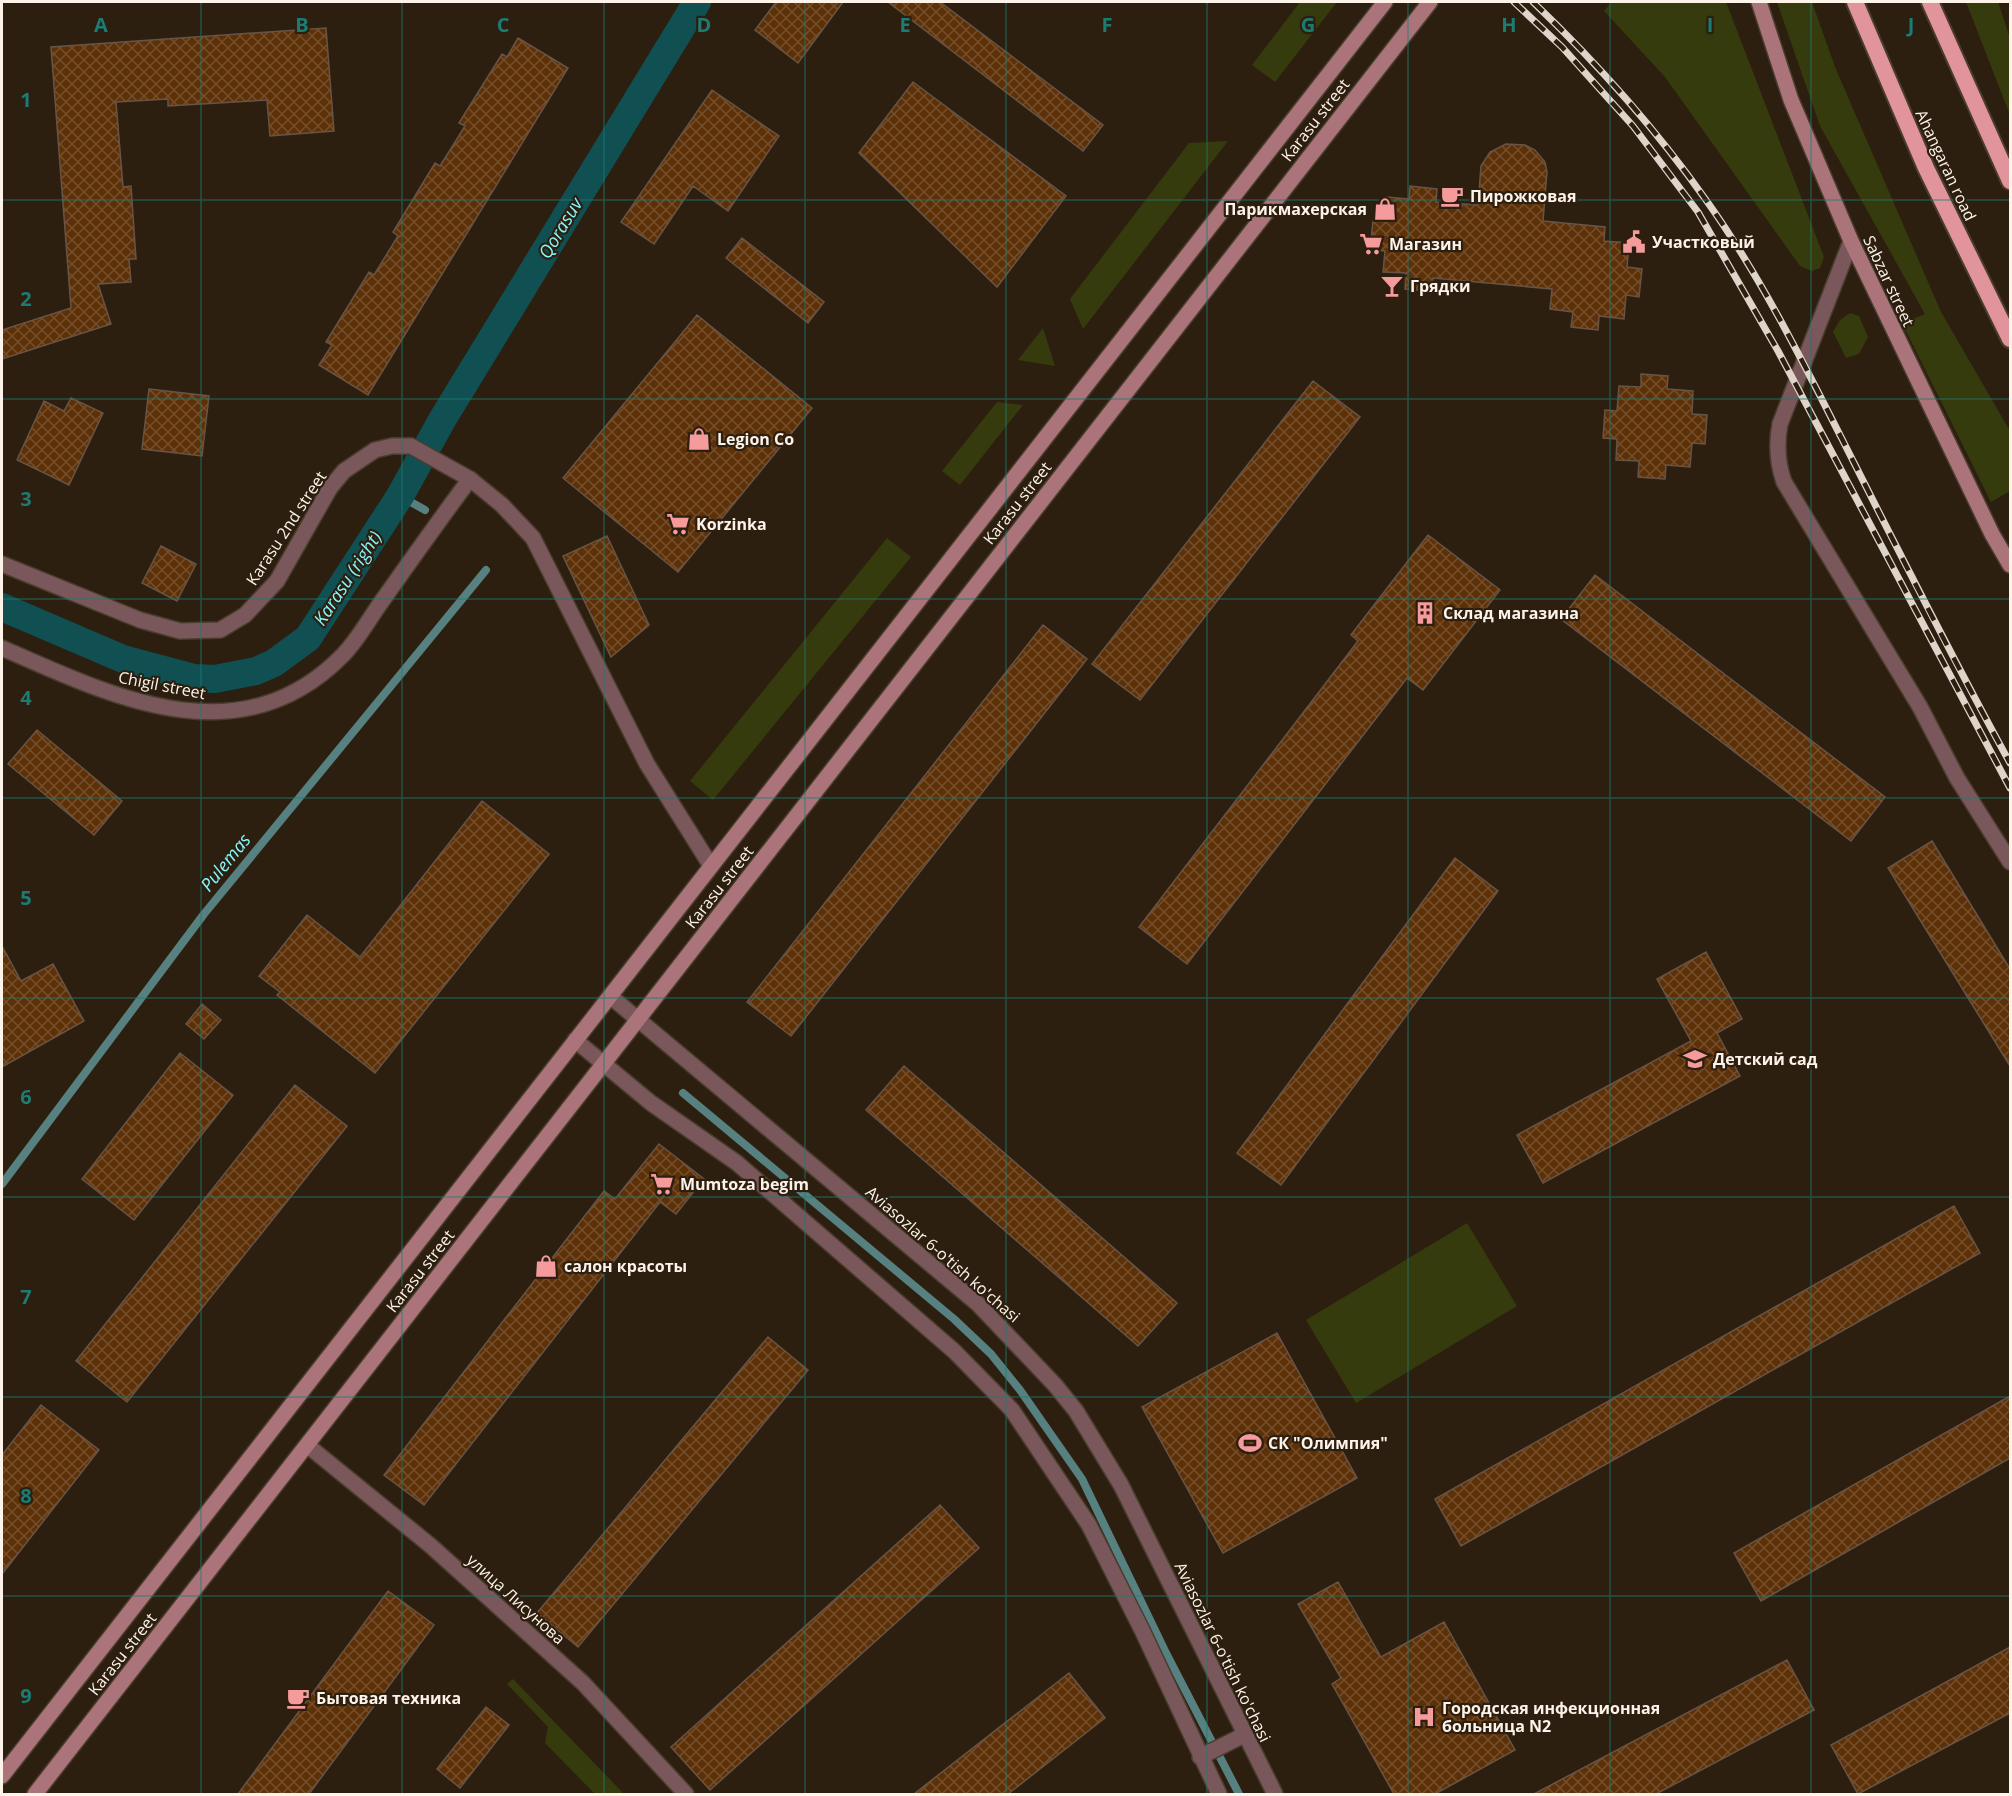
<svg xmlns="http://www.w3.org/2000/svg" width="2012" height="1796" font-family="'Open Sans',sans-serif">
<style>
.grass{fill:#353b0c}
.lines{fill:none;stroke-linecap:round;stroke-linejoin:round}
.stream{stroke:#578180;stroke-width:8}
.canal{stroke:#105053;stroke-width:28}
.building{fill:url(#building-cross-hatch);stroke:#685446;stroke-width:1.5}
.minor-casing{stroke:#4a3d2e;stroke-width:18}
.tertiary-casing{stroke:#4a3d2e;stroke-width:18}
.secondary-casing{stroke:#4a3d2e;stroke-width:18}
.trunk-casing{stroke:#4a3d2e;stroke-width:20}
.minor{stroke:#79575a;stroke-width:15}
.tertiary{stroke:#79575a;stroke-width:15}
.secondary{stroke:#aa747a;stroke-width:15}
.trunk{stroke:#e2949d;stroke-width:16}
.rail-casing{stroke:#ded4c9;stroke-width:7}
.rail{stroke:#2d1f10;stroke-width:4.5;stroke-dasharray:14;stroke-linecap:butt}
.grid{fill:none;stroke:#1b7c74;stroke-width:1.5;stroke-opacity:0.55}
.labels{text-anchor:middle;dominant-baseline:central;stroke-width:4.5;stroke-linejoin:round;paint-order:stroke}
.street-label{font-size:16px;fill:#fdf3e9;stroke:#2d1f10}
.poi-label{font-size:16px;font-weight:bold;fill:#fdf3e9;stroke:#2d1f10;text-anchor:start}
.water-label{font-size:18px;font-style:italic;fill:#84f8fd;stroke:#2d1f10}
.grid-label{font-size:20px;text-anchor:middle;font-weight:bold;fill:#1b7c74;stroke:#2d1f10;stroke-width:4.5;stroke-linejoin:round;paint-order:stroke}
</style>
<defs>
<pattern id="building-cross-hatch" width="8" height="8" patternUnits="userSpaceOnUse" patternTransform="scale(1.5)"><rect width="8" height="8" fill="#5d3108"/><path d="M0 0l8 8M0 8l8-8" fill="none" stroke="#754f2c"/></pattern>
</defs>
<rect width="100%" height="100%" fill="#2d1f10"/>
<path class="grass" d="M1300 2H1337L1275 82 1252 65Z
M1612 2H1726L1824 257 1820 268 1812 271 1800 266 1665 77 1604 11Z
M1777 2H1812L1835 67 1941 312 2010 431V491L1991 502 1902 323 1925 314 1820 126Z
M1966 2H1998L2010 38V115Z
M1228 141 1083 329 1070 299 1189 143Z
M1850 313 1859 316 1868 337 1859 354 1846 358 1833 332 1840 320Z
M1043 328 1055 366 1018 360Z
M997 402 1023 405 960 485 942 471Z
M887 538 911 557 713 800 690 781Z
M1467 1223 1517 1306 1356 1403 1306 1320Z
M513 1679 624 1794H595L545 1743 548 1727 507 1684Z"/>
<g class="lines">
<path class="stream" d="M400 496 425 510
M683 1093 954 1319 991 1354 1020 1390 1082 1479 1165 1651 1239 1794
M2 1184 204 914 486 570"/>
<path class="canal" d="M2 607 123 659 194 678 215 679 256 671 274 663 308 638 400 496 442 420 697 2"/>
</g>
<path class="building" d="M776 2H843L798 63 755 30Z
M888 2H940L1103 125 1083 151Z
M326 28 334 131 270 136 267 100 168 106V99L116 102 123 187 131 186 136 259H129L131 282 98 284 111 324 2 359V330L71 308 51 47Z
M518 38 568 68 368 395 319 365 332 345 326 342 369 272 374 275 398 236 393 232 435 163 440 166 452 147 465 126 459 123 502 54 507 57Z
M913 82 1066 196 997 287 859 153Z
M712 90 779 136 728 211 693 186 654 244 621 222Z
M1506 144 1525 145 1535 150 1545 162 1547 172 1543 221 1605 227 1604 241 1629 243 1627 267 1642 269 1639 297 1626 295 1624 319 1599 316 1598 330 1571 327 1573 312 1550 309 1552 289 1433 278 1432 291 1405 289 1406 273 1383 272 1385 251 1370 250 1373 221 1386 222 1387 197 1409 199 1410 186 1437 189 1436 202 1478 205 1481 166 1490 152Z
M742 238 824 302 808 323 726 258Z
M697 315 812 408 678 572 563 478Z
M1641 374 1668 376 1667 389 1693 391 1692 414 1707 415 1705 444 1692 443 1690 467 1666 465 1665 479 1638 477 1639 461 1616 460 1617 439 1603 438 1605 410 1617 411 1619 386 1641 387Z
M1313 381 1360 417 1140 700 1092 664Z
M149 389 209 396 202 456 142 449Z
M71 398 103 413 69 485 17 460 44 401 64 411Z
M1428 535 1500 590 1423 690 1407 678 1187 964 1139 927 1358 641 1351 635Z
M607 536 649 625 611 657 563 556Z
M161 546 196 564 177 601 142 583Z
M1595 575 1885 797 1851 841 1561 619Z
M1043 625 1087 659 791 1036 747 1002Z
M37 730 122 801 94 835 8 764Z
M482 801 549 854 375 1073 277 995 280 992 259 976 307 915 360 957Z
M1932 841 2010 969V1066L1888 868Z
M1455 858 1498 891 1281 1185 1237 1153Z
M2 946 21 981 53 964 84 1021 2 1067Z
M1706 952 1742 1019 1717 1033 1740 1076 1543 1183 1517 1135 1691 1041 1657 979Z
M202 1004 221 1020 204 1039 186 1024Z
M180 1053 233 1095 134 1220 82 1179Z
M904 1066 1177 1303 1138 1346 866 1110Z
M295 1085 347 1126 127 1402 76 1361Z
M659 1144 704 1179 676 1214 660 1202 424 1505 384 1475 604 1191 615 1199Z
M1954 1206 1980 1253 1461 1546 1435 1499Z
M1277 1333 1357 1478 1223 1553 1142 1407Z
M768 1337 808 1370 578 1647 537 1613Z
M2010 1396V1458L1761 1601 1734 1553Z
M41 1405 99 1450 2 1574V1455Z
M940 1505 979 1548 710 1790 671 1747Z
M1338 1582 1381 1657 1444 1622 1515 1750 1435 1794H1394L1332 1684 1341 1678 1298 1604Z
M388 1591 434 1625 309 1794H238Z
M2010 1647V1713L1858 1794 1831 1745Z
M1787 1660 1814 1710 1656 1794H1534Z
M1069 1673 1105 1718 1008 1794H914Z
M486 1707 509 1725 460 1788 437 1769Z"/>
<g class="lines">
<g class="minor-casing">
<path id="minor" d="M2 648C113 697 240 759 342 656 358 640 369 619 382 601 411 560 440 519 470 479
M610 996 978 1304 1055 1385 1076 1411 1121 1485 1275 1794
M575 1040 651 1103 737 1163 954 1351 1012 1410 1089 1525 1142 1630 1219 1794
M307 1445 431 1546 583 1683 686 1794
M1200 1757 1244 1735"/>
</g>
<g class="tertiary-casing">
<path id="tertiary" d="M1851 241 1780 424C1776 445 1777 462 1784 482L1920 707 1957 778 2010 862
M2 564 140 620 180 631 220 630 245 615 277 581 330 488 344 471 375 450 392 446H411L470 479 502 505 533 538 647 764 711 866"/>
</g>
<g class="secondary-casing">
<path id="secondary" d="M1759 2 1791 100 1851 241 1992 534 2010 565
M2 1776 1385 2
M35 1794 1430 2"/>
</g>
<g class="trunk-casing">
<path id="trunk" d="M1855 2 1926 168 2010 339
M1930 2 2010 181"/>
</g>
<use href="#minor" class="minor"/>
<use href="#tertiary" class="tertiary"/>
<use href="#secondary" class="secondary"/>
<use href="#trunk" class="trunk"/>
<g class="rail-casing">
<path id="rail" d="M1514 2 1562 47 1633 126 1698 212 1778 351 2010 788
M1533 2C1597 63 1655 128 1706 200 1759 274 1800 356 1841 437 1896 546 1951 656 2010 763"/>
</g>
<use href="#rail" class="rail"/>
</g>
<path class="grid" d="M201 2V1794M402 2V1794M604 2V1794M805 2V1794M1006 2V1794M1207 2V1794M1408 2V1794M1610 2V1794M1811 2V1794M2 200H2010M2 399H2010M2 599H2010M2 798H2010M2 998H2010M2 1197H2010M2 1397H2010M2 1596H2010"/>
<defs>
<g id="cafe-bare" transform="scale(1.8)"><path d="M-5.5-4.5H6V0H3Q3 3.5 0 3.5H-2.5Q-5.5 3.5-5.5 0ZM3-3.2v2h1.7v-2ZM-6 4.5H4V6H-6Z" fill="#f59b9c" stroke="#2d1f10" stroke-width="2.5" paint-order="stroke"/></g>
<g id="shop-bare" transform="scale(1.8)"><path d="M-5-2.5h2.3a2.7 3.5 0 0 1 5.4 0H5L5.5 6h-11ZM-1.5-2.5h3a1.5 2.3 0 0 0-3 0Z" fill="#f59b9c" stroke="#2d1f10" stroke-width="2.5" paint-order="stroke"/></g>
<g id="civic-bare" transform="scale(1.8)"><path d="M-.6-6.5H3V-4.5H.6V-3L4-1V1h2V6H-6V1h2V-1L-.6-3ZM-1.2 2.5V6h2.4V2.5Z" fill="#f59b9c" stroke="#2d1f10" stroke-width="2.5" paint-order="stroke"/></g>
<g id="supermarket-bare" transform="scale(1.8)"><path d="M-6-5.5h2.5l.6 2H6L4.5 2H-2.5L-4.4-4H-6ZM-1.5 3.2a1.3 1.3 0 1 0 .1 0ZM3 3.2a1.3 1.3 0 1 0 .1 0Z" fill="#f59b9c" stroke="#2d1f10" stroke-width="2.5" paint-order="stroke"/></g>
<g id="bar-bare" transform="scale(1.8)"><path d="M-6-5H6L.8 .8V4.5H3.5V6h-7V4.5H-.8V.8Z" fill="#f59b9c" stroke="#2d1f10" stroke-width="2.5" paint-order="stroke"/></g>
<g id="building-bare" transform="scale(1.8)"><path d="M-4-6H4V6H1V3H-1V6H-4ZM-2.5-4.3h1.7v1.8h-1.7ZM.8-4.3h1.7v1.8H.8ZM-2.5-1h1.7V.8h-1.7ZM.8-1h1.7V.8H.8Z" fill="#f59b9c" stroke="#2d1f10" stroke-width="2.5" paint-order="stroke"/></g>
<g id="school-bare" transform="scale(1.8)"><path d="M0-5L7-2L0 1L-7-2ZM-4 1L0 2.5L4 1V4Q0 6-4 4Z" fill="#f59b9c" stroke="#2d1f10" stroke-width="2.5" paint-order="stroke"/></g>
<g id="stadium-bare" transform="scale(1.8)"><path d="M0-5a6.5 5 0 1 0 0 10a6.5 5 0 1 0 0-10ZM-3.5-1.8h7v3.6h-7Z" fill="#f59b9c" stroke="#2d1f10" stroke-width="2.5" paint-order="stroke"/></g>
<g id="hospital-bare" transform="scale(1.8)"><path d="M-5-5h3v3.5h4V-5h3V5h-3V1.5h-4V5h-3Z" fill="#f59b9c" stroke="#2d1f10" stroke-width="2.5" paint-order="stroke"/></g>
</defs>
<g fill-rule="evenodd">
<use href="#cafe-bare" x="1452" y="196"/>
<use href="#shop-bare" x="1385" y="209"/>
<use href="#civic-bare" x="1634" y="242"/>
<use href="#supermarket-bare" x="1371" y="244"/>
<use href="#bar-bare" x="1392" y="286"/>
<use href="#shop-bare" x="699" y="439"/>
<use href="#supermarket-bare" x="678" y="524"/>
<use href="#building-bare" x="1425" y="613"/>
<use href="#school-bare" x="1695" y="1059"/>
<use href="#supermarket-bare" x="662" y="1184"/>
<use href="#shop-bare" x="546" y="1266"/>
<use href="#stadium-bare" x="1250" y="1443"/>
<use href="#cafe-bare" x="298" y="1698"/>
<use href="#hospital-bare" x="1424" y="1717"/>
</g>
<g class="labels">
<g class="street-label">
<text transform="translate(1315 120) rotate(-52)">Karasu street</text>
<text transform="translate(1946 165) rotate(65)">Ahangaran road</text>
<text transform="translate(1889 281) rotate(65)">Sabzar street</text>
<text transform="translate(1017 503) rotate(-52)">Karasu street</text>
<text transform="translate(286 528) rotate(-57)">Karasu 2nd street</text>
<text transform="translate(162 685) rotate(11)">Chigil street</text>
<text transform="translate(719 887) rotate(-52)">Karasu street</text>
<text transform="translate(943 1254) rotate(41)">Aviasozlar 6-o'tish ko'chasi</text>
<text transform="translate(420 1271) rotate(-52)">Karasu street</text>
<text transform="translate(516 1599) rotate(42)">улица Лисунова</text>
<text transform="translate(1223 1652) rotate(64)">Aviasozlar 6-o'tish ko'chasi</text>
<text transform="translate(122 1654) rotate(-52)">Karasu street</text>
</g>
<g class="poi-label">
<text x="1470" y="196">Пирожковая</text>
<text x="1367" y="209" text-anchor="end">Парикмахерская</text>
<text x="1652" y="242">Участковый</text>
<text x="1389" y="244">Магазин</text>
<text x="1410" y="286">Грядки</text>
<text x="717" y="439">Legion Co</text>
<text x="696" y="524">Korzinka</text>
<text x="1443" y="613">Склад магазина</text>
<text x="1713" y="1059">Детский сад</text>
<text x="680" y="1184">Mumtoza begim</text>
<text x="564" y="1266">салон красоты</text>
<text x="1268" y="1443">СК "Олимпия"</text>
<text x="316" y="1698">Бытовая техника</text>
<text x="1442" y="1708">Городская инфекционная<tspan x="1442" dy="18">больница N2</tspan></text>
</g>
<g class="water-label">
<text transform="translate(560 228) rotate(-59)">Qorasuv</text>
<text transform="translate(347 578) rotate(-57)">Karasu (right)</text>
<text transform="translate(225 862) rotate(-51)">Pulemas</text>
</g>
</g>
<g class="grid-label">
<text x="101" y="32">A</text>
<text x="302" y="32">B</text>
<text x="503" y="32">C</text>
<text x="704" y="32">D</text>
<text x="905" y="32">E</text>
<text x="1107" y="32">F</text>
<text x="1308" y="32">G</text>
<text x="1509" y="32">H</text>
<text x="1710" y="32">I</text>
<text x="1911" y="32">J</text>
<text x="26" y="107">1</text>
<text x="26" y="306">2</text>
<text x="26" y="506">3</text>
<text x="26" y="705">4</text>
<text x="26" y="905">5</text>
<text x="26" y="1104">6</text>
<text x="26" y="1304">7</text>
<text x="26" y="1503">8</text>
<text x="26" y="1703">9</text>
</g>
<rect width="2012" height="1796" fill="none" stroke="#fdf3e9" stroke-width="6"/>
</svg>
